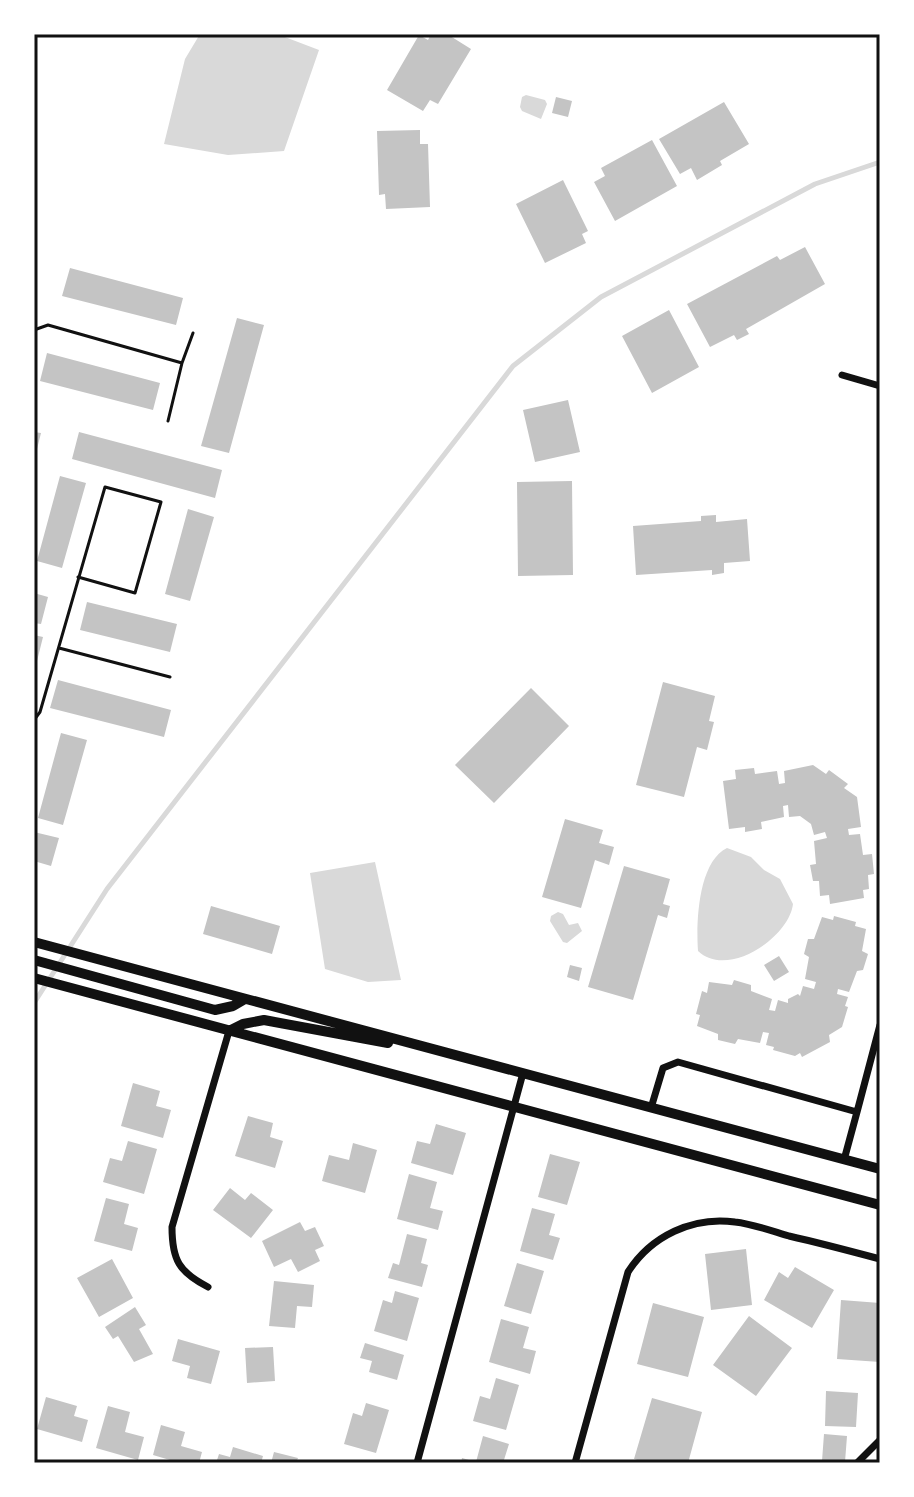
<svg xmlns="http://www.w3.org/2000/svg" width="914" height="1497" font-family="'PT Sans',sans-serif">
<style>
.water{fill:#d9d9d9}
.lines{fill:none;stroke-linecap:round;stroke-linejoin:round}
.stream{stroke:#d9d9d9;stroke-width:5}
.building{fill:#c4c4c4}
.service{stroke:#111;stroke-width:3}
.minor{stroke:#111;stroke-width:7}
.secondary{stroke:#111;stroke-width:10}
.neatline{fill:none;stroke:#111;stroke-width:3}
</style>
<rect width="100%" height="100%" fill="#fff"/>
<path class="water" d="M200 34H277L319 50 284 151 228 155 164 144 185 59Z
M526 95 545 100 547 104 541 119 522 111 520 107 522 97Z
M727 848 751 857 764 870 780 879 793 904C789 938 727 979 698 951 696 923 698 862 727 848Z
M375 862 401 980 368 982 325 969 310 873Z
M558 912 563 914 569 925 578 923 582 931 567 943 563 942 550 921 551 916Z"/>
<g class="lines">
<path class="stream" d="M34 1003 107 889 513 366 601 297 815 184 880 162"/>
</g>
<path class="building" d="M431 34H447L471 49 438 104 430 100 423 111 387 90 419 35 428 40Z
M556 97 572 101 568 117 552 113Z
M724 102 749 144 720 161 722 165 697 180 691 168 680 174 659 139Z
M420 130V144H428L430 207 386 209 385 194 379 195 377 131Z
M652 140 677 186 615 221 594 182 605 176 601 168Z
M563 180 588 231 582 234 586 243 545 263 516 204Z
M805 247 825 284 746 329 749 334 737 340 734 335 710 347 687 304 777 256 780 260Z
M70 268 183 298 176 325 62 296Z
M669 310 699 367 652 393 622 336Z
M237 318 264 325 229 453 201 446Z
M47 353 160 383 153 410 40 381Z
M568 400 580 452 535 462 523 410Z
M34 432 41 433 35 457H34Z
M79 432 222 470 215 498 72 459Z
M60 476 86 483 62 568 37 561Z
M572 481 573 575 518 576 517 482Z
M188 509 214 517 190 601 165 594Z
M716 515V522L747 519 750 561 724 563V573L712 575V570L636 575 633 526 701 521V516Z
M34 593 48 597 41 624 34 623Z
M87 602 177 624 170 652 80 630Z
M34 635 43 637 35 669H34Z
M58 680 171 710 164 737 50 708Z
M663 682 715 696 709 721 714 722 707 750 697 747 684 797 636 785Z
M531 688 569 726 494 803 455 765Z
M61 733 87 740 63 825 38 818Z
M813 765 826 774 829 770 848 784 844 788 857 797 861 827 848 829 849 835 860 834 863 855 872 854 874 874 868 875 869 889 863 890 864 898 830 904 829 895 820 896 819 881H813L810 865 816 864 814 841 827 838 825 832 814 835 811 824 800 816 789 817 788 805 783 806 784 817 761 822 762 829 745 832V827L729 829 723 781 736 779 735 770 754 768 755 774 777 771 779 784 785 783 784 771Z
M565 819 603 830 599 843 614 847 609 865 595 860 581 908 542 897Z
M34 832 59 838 51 866 34 861Z
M624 866 670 879 663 904 670 906 667 918 658 915 633 1000 588 987Z
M211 906 280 926 272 954 203 934Z
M834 916 856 922 855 926 866 929 862 951 868 954 863 970 857 971 849 992 838 989 837 994 848 997 845 1006 848 1007 842 1027 829 1035 830 1042 802 1057 800 1053 795 1056 773 1050 774 1047 766 1045 769 1033 763 1032 760 1043 738 1039 735 1044 718 1040V1034L697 1026 700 1015 696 1014 702 991 707 993 709 982 732 985 734 980 751 985V991L772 999 769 1010 775 1011 778 1000 788 1003V999L798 994 800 996 803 986 814 989 816 982 805 979 809 957 804 954 808 939H814L822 917 833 920Z
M779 956 789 972 774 981 764 965Z
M570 965 582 968 579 981 567 977Z
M133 1083 160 1091 156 1106 171 1110 163 1138 121 1126Z
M248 1116 273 1123 270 1137 283 1141 275 1168 235 1156Z
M436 1124 466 1133 453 1175 411 1163 417 1141 430 1144Z
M128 1141 157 1149 144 1194 103 1182 110 1158 122 1161Z
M353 1143 377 1150 365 1193 322 1181 329 1155 349 1160Z
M550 1154 580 1162 567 1205 538 1197Z
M409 1174 437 1182 430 1208 443 1211 438 1230 397 1219Z
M230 1188 245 1200 251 1193 273 1210 251 1238 213 1210Z
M106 1198 129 1204 124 1224 138 1228 132 1251 94 1241Z
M532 1208 555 1214 549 1235 560 1238 553 1260 520 1251Z
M300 1222 305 1231 315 1227 324 1246 315 1250 320 1261 298 1272 291 1259 274 1267 262 1241Z
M407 1234 427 1239 421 1263 428 1265 422 1287 388 1278 393 1263 399 1265Z
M746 1249 752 1305 711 1310 705 1254Z
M112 1259 133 1298 99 1317 77 1278Z
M517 1263 544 1271 531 1314 504 1306Z
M795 1267 834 1290 812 1328 764 1300 779 1272 788 1278Z
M274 1281 314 1285 312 1307 297 1306 295 1328 269 1326Z
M395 1291 419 1298 407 1341 374 1331 383 1300 392 1303Z
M841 1300 880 1303V1362L837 1359Z
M653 1303 704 1317 688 1377 637 1364Z
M135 1307 146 1325 139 1329 153 1354 134 1362 118 1336 113 1339 105 1327Z
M749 1316 792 1348 756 1396 713 1365Z
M501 1319 529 1327 523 1348 536 1351 530 1374 489 1362Z
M178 1339 220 1351 211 1384 187 1378 190 1366 172 1361Z
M365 1343 404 1355 397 1380 369 1372 372 1361 360 1358Z
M273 1347 275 1381 247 1383 245 1348Z
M496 1378 519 1385 506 1430 473 1421 480 1396 490 1399Z
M826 1391 858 1393 856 1427 825 1426Z
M46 1397 77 1406 74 1416 88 1420 82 1442 37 1429Z
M652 1398 702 1412 688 1463H647L634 1459Z
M366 1403 389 1410 376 1453 344 1444 353 1413 362 1416Z
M108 1406 130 1412 125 1432 144 1437 138 1460 96 1448Z
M161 1425 185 1432 181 1446 202 1452 199 1463H180L153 1455Z
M824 1434 847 1436 845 1462 822 1461Z
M483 1436 509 1444 503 1463H461L462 1458 476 1462Z
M233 1447 263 1456 261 1463H216L219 1454 230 1457Z
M274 1452 298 1458 296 1463H271Z"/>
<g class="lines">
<path class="service" d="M34 330 48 325 182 363
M168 421 182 363 193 333
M59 648 170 677
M34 720 40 712C62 638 83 562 105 487L161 502 135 593 78 577"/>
<path class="minor" d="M842 375 880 386
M651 1108 663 1068 678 1062 857 1112 844 1160
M857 1112 880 1025
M208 1287C179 1272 172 1260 172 1227L229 1031
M417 1463 523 1073
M575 1463 628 1272C651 1236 693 1216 735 1222 753 1224 772 1231 789 1236 820 1243 850 1251 880 1259
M857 1463 880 1440"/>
<path class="secondary" d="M34 942 880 1169
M34 960 215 1010 233 1006 245 999
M34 978 880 1205
M229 1031 243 1024 264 1020 388 1043"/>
</g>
<rect width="914" height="1497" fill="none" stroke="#ffffff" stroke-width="72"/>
<rect x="36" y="36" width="842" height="1425" class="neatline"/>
</svg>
